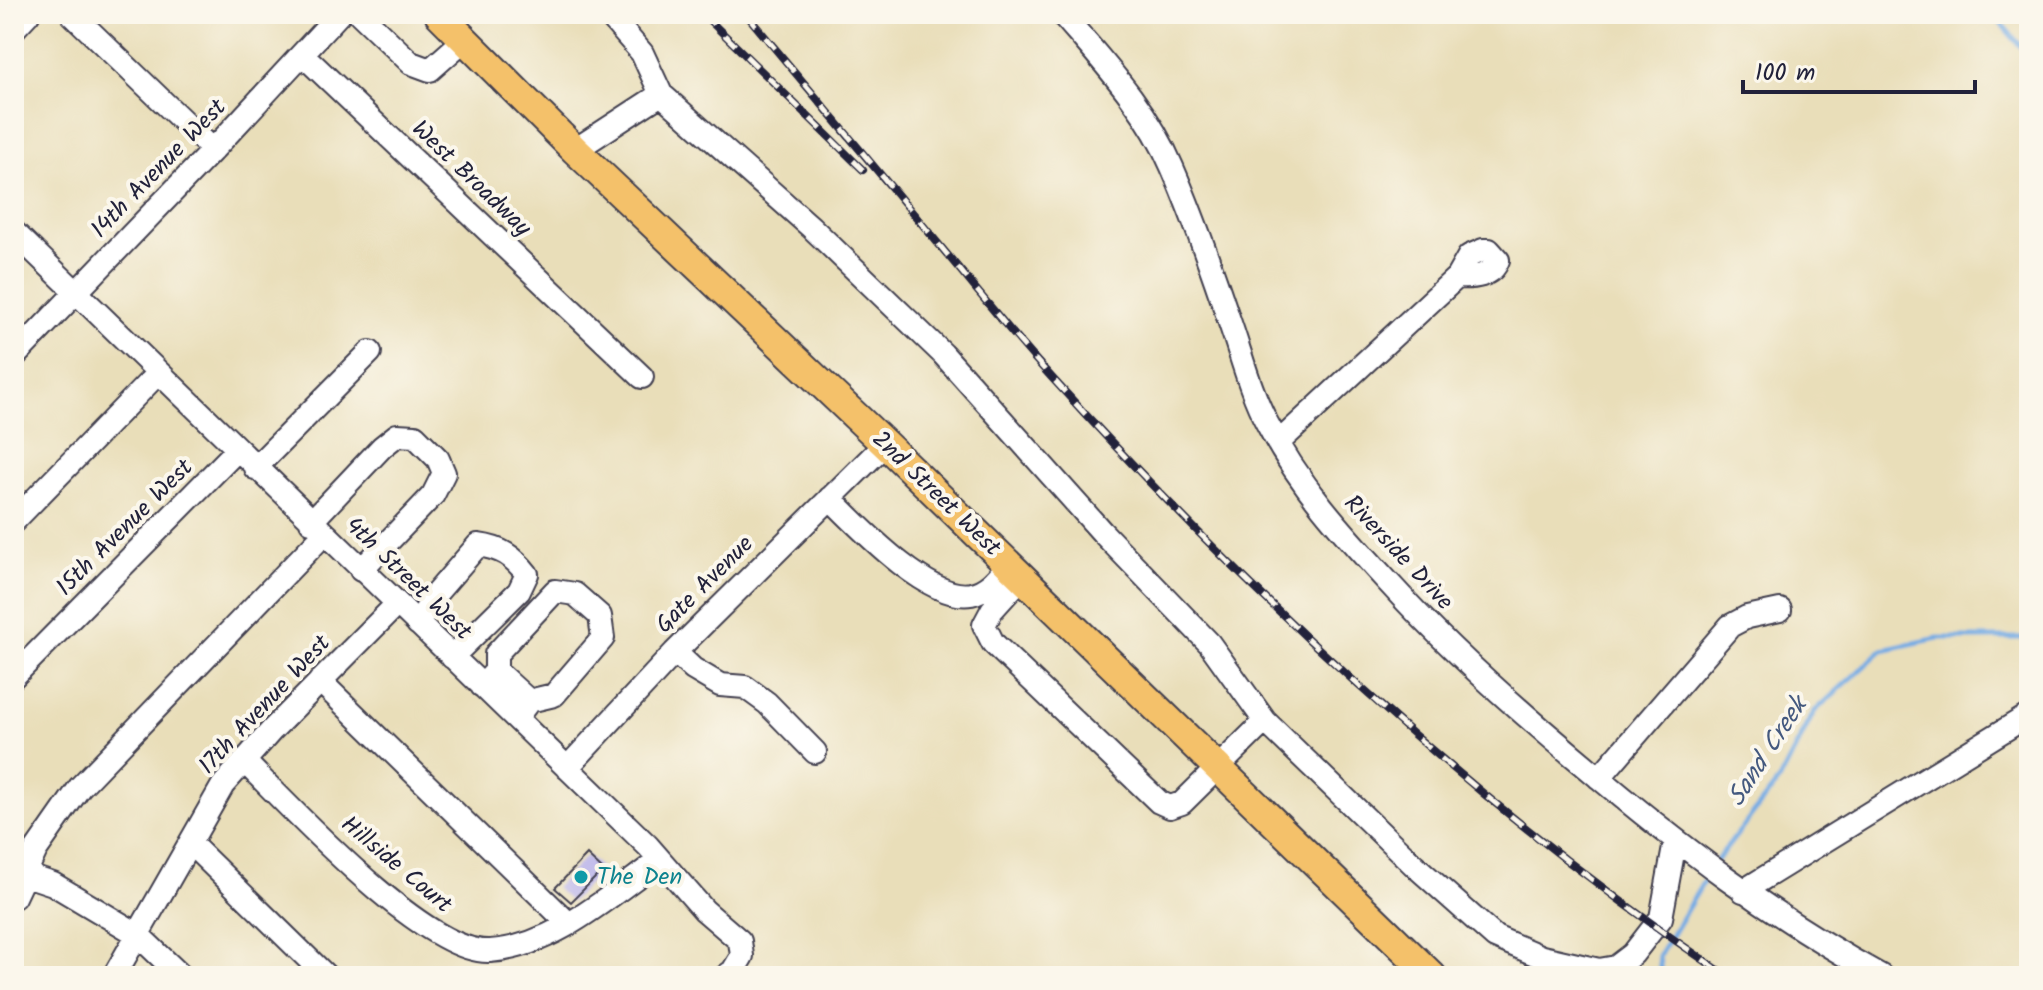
<svg xmlns="http://www.w3.org/2000/svg" width="2043" height="990" font-family="Kalam,sans-serif">
<style>
.lines{fill:none;stroke-linecap:round;stroke-linejoin:round}
.stream{stroke:#76ace4;stroke-width:5}
.building{fill:#bab4ea}
.minor-casing{stroke:#403e4e;stroke-width:26}
.major-casing{stroke:#403e4e;stroke-width:32}
.minor{stroke:#fff;stroke-width:22}
.major{stroke:#f4c16a;stroke-width:28}
.rail-casing{stroke:#22223b;stroke-width:8}
.rail{stroke:#fbf7ec;stroke-width:5;stroke-dasharray:15;stroke-linecap:butt}
.culture-dot{fill:#0f9aa8;stroke:#fbf7ec;stroke-width:3}
.labels{text-anchor:middle;dominant-baseline:central;stroke-width:8;stroke-linejoin:round;paint-order:stroke}
.street-label{font-size:24px;fill:#22223b;stroke:#fbf7ec}
.culture-label{font-size:24px;fill:#0d838f;stroke:#fbf7ec;text-anchor:start}
.water-label{font-size:26px;font-style:italic;fill:#44597f;stroke:#fbf7ec}
</style>
<rect width="100%" height="100%" fill="#fbf7ec"/>
<filter id="ink" filterUnits="userSpaceOnUse"><feTurbulence type="fractalNoise" baseFrequency=".0125" numOctaves="2"/><feDisplacementMap in="SourceGraphic" scale="16" xChannelSelector="R" yChannelSelector="G"/><feConvolveMatrix kernelMatrix="1 2 1 2 8 2 1 2 1" color-interpolation-filters="sRGB"/></filter>
<filter id="wash" filterUnits="userSpaceOnUse"><feTurbulence type="fractalNoise" baseFrequency=".006" numOctaves="4" result="noise"/><feDisplacementMap in="SourceGraphic" scale="32" xChannelSelector="R" yChannelSelector="G"/><feGaussianBlur stdDeviation="1.8" result="paint"/><feColorMatrix in="noise" values="0 0 0 0 0 0 0 0 0 0 0 0 0 0 0 0 0 1.4 0 .05"/><feComposite in="paint" operator="in"/></filter>
<g filter="url(#wash)">
<rect width="100%" height="100%" fill="#e9deb9"/>
<g class="lines">
<path class="stream" d="M1993 14 2029 56
M1715 863 1780 779 1814 712 1882 650 1938 638H2029
M1661 976 1659 956 1710 871"/>
</g>
<g id="blocks">
<path class="building" d="M587 855 603 870 571 902 555 888Z"/>
</g>
</g>
<g filter="url(#ink)">
<use href="#blocks" fill-opacity="0" stroke="#403e4e" stroke-width="2"/>
<g class="lines">
<g class="minor-casing">
<path id="minor" d="M72 14 213 150
M360 14 411 63 430 70 465 39
M608 14 642 53 661 94 811 227 943 354 1102 532 1209 643 1265 721 1413 864 1495 937 1542 957 1599 970 1616 967 1633 954 1661 918 1675 842
M1062 14C1103 62 1147 108 1172 167 1194 218 1213 272 1231 326 1242 358 1251 393 1267 423 1298 484 1343 533 1389 583 1449 649 1515 708 1584 765 1678 845 1773 917 1881 976
M14 29 28 14
M302 54 642 377
M575 150 661 94
M14 232 648 846 704 910 740 941 742 956 733 971 726 976
M1483 250H1489L1498 260C1492 277 1473 278 1457 277L1469 256Z
M14 357 213 150 339 14
M1278 443 1457 277
M255 468 370 352
M830 498C857 525 930 602 971 594 989 590 998 577 1009 564
M14 521 158 373
M311 522 382 447 397 435 415 436 438 459 444 473 433 495 361 570
M1022 577 992 610 984 625 993 643 1159 802 1170 807 1182 803 1265 721
M418 624 433 597 478 545C501 548 513 556 527 574L519 591 452 657
M675 652 693 669 720 685 745 687 767 703 815 752
M496 671 529 701
M14 676 237 450
M320 681 568 923
M482 686 496 671V654L555 591 575 594 600 616 603 638 554 695 529 701 516 718
M244 761C291 808 426 955 490 951 554 947 610 895 660 860
M567 768 675 652 885 444
M1599 778 1730 626 1747 617 1780 610
M190 843 326 976
M14 871 53 884 137 934 181 976
M1743 891 2029 715
M14 897 36 850 80 787 324 534
M114 976 223 785 272 730 397 604"/>
</g>
<g class="major-casing">
<path id="major" d="M439 14 575 150 885 444 1432 976"/>
</g>
<use href="#minor" class="minor"/>
<use href="#major" class="major"/>
<g class="rail-casing">
<path id="rail" d="M703 14 863 170
M746 14C813 94 880 173 946 253 982 296 1016 339 1054 380 1254 600 1480 810 1727 976"/>
</g>
<use href="#rail" class="rail"/>
</g>
</g>
<circle class="culture-dot" cx="581" cy="877" r="8"/>
<g class="labels">
<g class="street-label">
<text transform="translate(159 169) rotate(-46)">14th Avenue West</text>
<text transform="translate(471 179) rotate(44)">West Broadway</text>
<text transform="translate(936 494) rotate(44)">2nd Street West</text>
<text transform="translate(125 528) rotate(-45)">15th Avenue West</text>
<text transform="translate(1398 553) rotate(47)">Riverside Drive</text>
<text transform="translate(408 579) rotate(44)">4th Street West</text>
<text transform="translate(705 585) rotate(-45)">Gate Avenue</text>
<text transform="translate(265 705) rotate(-47)">17th Avenue West</text>
<text transform="translate(396 865) rotate(40)">Hillside Court</text>
</g>
<g class="culture-label">
<text x="597" y="877">The Den</text>
</g>
<g class="water-label">
<text transform="translate(1768 752) rotate(-57)">Sand Creek</text>
</g>
</g>
<rect width="2043" height="990" fill="none" stroke="#fbf7ec" stroke-width="48"/>
<path d="M1743 80v12h232v-12" fill="none" stroke="#22223b" stroke-width="4"/>
<text x="1755" y="80" font-size="24" fill="#22223b" stroke="#fbf7ec" stroke-width="6" paint-order="stroke">100 m</text>
</svg>
